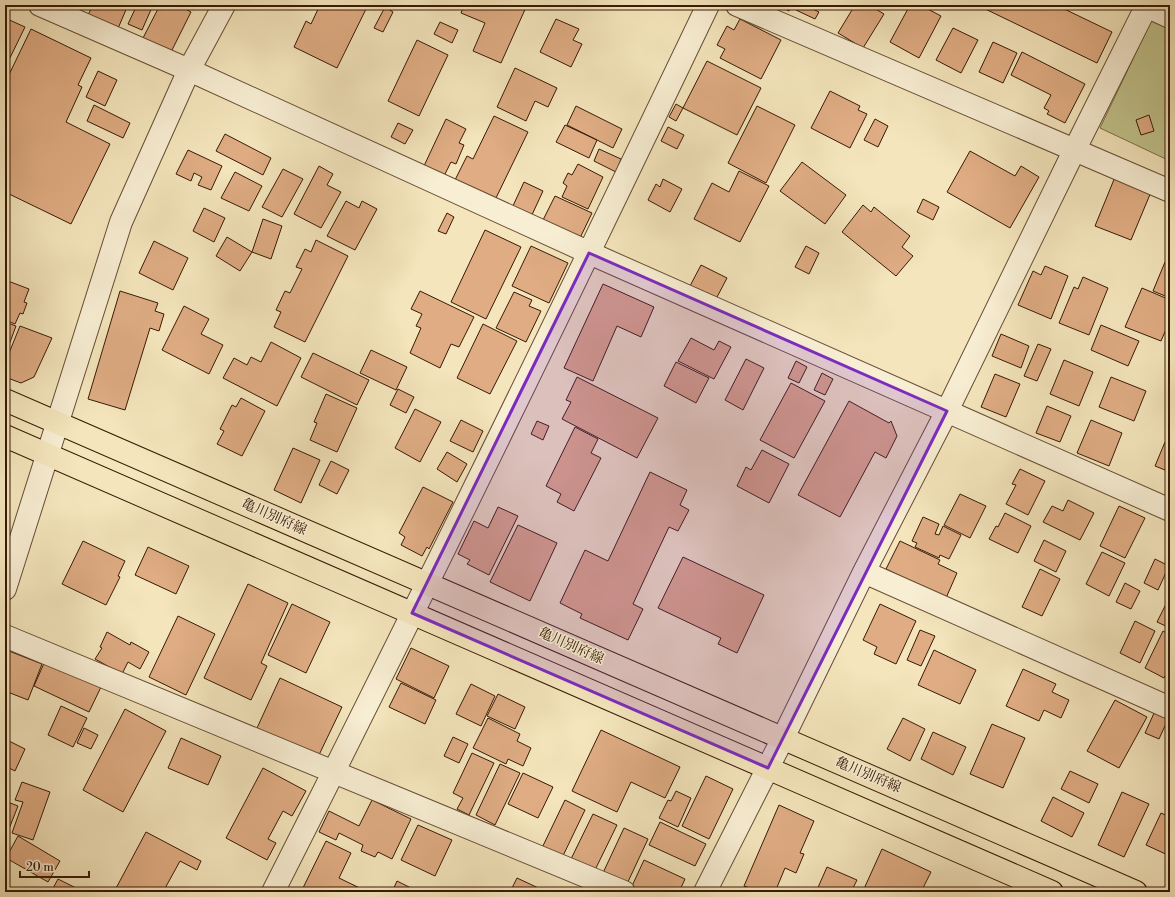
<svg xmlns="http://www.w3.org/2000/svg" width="1175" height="897" font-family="'Libre Bodoni','Noto Serif JP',serif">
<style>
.green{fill:#c1c38c;stroke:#7c6e48}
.building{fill:#dfac83;stroke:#381a05}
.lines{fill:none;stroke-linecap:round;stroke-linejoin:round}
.minor-casing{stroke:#674d33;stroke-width:24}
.major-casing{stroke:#381a05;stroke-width:24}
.minor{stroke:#f8eed3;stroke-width:22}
.major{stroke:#f4e5bc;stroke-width:22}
.marked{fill:#7b2cbf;fill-opacity:0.2;stroke:#7b2cbf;stroke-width:3;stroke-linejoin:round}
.labels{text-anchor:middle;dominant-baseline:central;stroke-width:3;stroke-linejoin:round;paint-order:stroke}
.street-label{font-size:14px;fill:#381a05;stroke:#f8eed3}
</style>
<rect width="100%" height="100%" fill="#f4e5bc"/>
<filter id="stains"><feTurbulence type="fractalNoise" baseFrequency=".005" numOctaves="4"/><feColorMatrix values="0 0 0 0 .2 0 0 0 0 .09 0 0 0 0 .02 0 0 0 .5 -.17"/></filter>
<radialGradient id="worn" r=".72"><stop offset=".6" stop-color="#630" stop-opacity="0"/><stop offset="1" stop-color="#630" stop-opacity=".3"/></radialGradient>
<path class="green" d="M1154 15 1170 23V161L1100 128Z"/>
<path class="building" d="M93 5H128L116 33 86 19Z
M137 5H153L142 30 128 24Z
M160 5H178L191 12 171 52 143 38Z
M183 5H195L193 10Z
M320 5H364L367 7 337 68 294 47 306 21 311 24Z
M464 5H527L501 63 473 51 485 23 461 13Z
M777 5H792L789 11Z
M798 5H804L819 12 815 19 796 10Z
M855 5H869L884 14 863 48 838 33Z
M910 5H920L941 16 919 58 890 42Z
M977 5H1056L1112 32 1097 63Z
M385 7 393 12 383 32 374 28Z
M5 18 25 27 5 68Z
M556 19 579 29 573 40 582 44 571 67 540 52Z
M740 19 781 40 761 79 720 58 725 49 717 45 727 26 734 30Z
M440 22 458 30 452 43 434 34Z
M953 28 978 40 961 73 936 60Z
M31 29 91 58 78 85 82 87 66 122 110 144 71 224 5 192V83Z
M417 40 448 55 419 116 388 101Z
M993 42 1017 53 1003 83 979 72Z
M1022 52 1085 84 1065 123 1047 114 1049 111 1044 108 1051 95 1011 75Z
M707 61 761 88 737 135 683 108Z
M515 68 557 88 548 107 535 101 526 121 497 107Z
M98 71 117 80 105 106 86 97Z
M830 91 860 106 858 110 867 114 850 148 811 128Z
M676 104 683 108 676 121 669 117Z
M94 105 130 123 123 138 87 121Z
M576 106 622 129 613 148 567 125Z
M757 106 795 125 766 183 728 163Z
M1149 115 1154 131 1141 135 1136 120Z
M494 116 528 132 495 200 455 180 467 156 473 159Z
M446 119 466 129 459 143 464 145 456 164 451 162 443 178 423 168Z
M875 119 888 126 878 147 864 140Z
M398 123 413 130 405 144 391 137Z
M565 125 597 140 589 158 556 142Z
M668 127 684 135 677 149 661 141Z
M225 134 271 158 263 175 216 151Z
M599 149 621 159 616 172 594 161Z
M188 150 222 166 211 190 198 185 202 177 194 173 191 181 176 174Z
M970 151 1015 176 1021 166 1039 177 1010 228 947 192Z
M802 162 846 195 825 224 780 191Z
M578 164 603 177 588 209 562 197 567 186 563 183 568 173 572 175Z
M319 166 333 174 327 185 341 192 321 228 294 214Z
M283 169 303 179 282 217 262 207Z
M739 171 769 186 740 242 694 219 712 183 729 192Z
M235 172 262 186 249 211 221 198Z
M1115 177 1151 192 1131 240 1095 226Z
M663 179 682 189 670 212 648 200 656 184 660 187Z
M524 182 543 191 531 217 512 208Z
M555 196 592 213 579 240 542 222Z
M923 199 939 207 933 220 917 212Z
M346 201 359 208 362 201 377 209 355 250 327 236Z
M863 205 871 212 874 207 910 236 902 247 913 256 896 276 842 232Z
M204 208 225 218 214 242 193 231Z
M447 213 454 217 446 234 438 231Z
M263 219 282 226 271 259 252 252Z
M485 230 521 247 486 319 451 302Z
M227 237 252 252 240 271 216 256Z
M316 240 348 256 305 342 274 327 281 312 276 310 285 291 290 293 302 269 296 267 305 249 311 252Z
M154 241 188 258 173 290 139 273Z
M531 246 568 263 549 303 512 286Z
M806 246 819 253 809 274 795 267Z
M1165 262 1170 264V298L1153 291Z
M701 265 727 278 716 299 690 286Z
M1045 266 1068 276 1051 319 1018 305 1033 271 1041 275Z
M1083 277 1108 288 1089 335 1059 323 1074 287 1078 289Z
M8 281 29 289 24 302 27 303 23 314 20 313 15 324 5 320V288Z
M603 284 654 307 641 337 617 326 593 381 564 368Z
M1142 288 1170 300V320L1161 341 1125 327Z
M120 291 158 303 155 311 164 314 159 331 150 328 125 410 88 399Z
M420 291 474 317 459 347 451 344 440 368 410 353 421 328 416 326 422 314 411 309Z
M514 292 532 300 529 306 541 311 526 342 496 328Z
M184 306 209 319 201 334 223 345 209 374 162 350Z
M5 322 16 326 6 353H5Z
M483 324 517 341 490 394 457 378Z
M1101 325 1139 341 1128 366 1091 350Z
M20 326 52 338 34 377 21 383 5 377V363Z
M1001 334 1029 346 1021 368 992 356Z
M691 338 714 350 719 341 731 347 714 379 678 361Z
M271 342 301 358 277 406 223 378 234 358 247 365 251 357 261 362Z
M1038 344 1051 349 1037 381 1024 376Z
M371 350 407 367 396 390 360 373Z
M313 353 369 380 357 405 301 377Z
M746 359 764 368 743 410 725 400Z
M1064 360 1093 372 1079 406 1050 394Z
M796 361 807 367 799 383 788 378Z
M676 362 709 378 696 403 664 386Z
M822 373 833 379 825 395 814 390Z
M995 374 1020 384 1006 417 981 407Z
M577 377 658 418 637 458 562 419 571 402 566 400Z
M1111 377 1146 391 1134 421 1099 407Z
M791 383 825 401 794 458 760 440Z
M398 389 414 397 406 413 390 405Z
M326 394 357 408 337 452 310 440 317 423 314 422Z
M241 398 265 411 242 456 217 444 224 431 220 429 232 405 236 407Z
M849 401 889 423 891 421 897 436 886 458 875 452 840 517 798 495Z
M1047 406 1071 416 1060 442 1036 433Z
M415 409 441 422 420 462 395 448Z
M461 420 483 431 473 452 450 441Z
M1091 420 1122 433 1109 466 1077 453Z
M537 421 549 426 543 440 531 434Z
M575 427 598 439 591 453 601 458 574 511 557 502 561 494 546 486Z
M1165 442 1170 444V472L1155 466Z
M293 448 320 460 301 503 274 490Z
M762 450 789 464 769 503 737 486 746 467 751 470Z
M447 452 467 464 457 482 437 469Z
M331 461 349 470 337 494 319 485Z
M1020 469 1045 481 1028 515 1006 504 1016 485 1012 484Z
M650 472 687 490 680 505 689 510 678 531 669 527 652 563 633 604 643 609 628 640 580 618 582 614 560 603 585 550 608 561Z
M423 487 453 502 429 549 427 547 422 556 401 545 405 537 399 533Z
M960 494 986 506 970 538 944 525Z
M1068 500 1094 513 1080 540 1043 522 1052 506 1063 511Z
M1119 506 1145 518 1125 558 1100 546Z
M498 507 518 516 489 575 467 564 470 560 458 554 474 521 488 528Z
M1005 513 1031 526 1018 553 989 539 996 526 998 527Z
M923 517 939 524 935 534 939 535 943 526 961 535 949 559 940 555 939 558 915 547 917 543 912 541Z
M518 525 557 543 530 601 490 582Z
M1044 540 1066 551 1056 572 1034 561Z
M83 541 125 561 118 576 120 577 106 605 62 584Z
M900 541 940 560 938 564 957 573 946 598 886 569Z
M148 547 189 566 176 594 135 575Z
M1102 552 1125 563 1109 596 1086 584Z
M683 557 764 595 737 653 718 644 721 638 658 608Z
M1155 559 1169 566 1158 590 1144 583Z
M1040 569 1060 579 1042 616 1022 607Z
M1125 583 1140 591 1131 609 1116 602Z
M248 584 288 603 261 663 267 666 251 700 204 678Z
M1170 596V628L1157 622Z
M292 604 330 622 306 673 268 655Z
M880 604 916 621 896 664 874 654 877 647 863 640Z
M178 616 215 634 186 695 149 677Z
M1135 621 1155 631 1140 663 1120 653Z
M920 630 935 636 921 666 907 660Z
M1163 631 1170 635V667L1164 678 1145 668Z
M107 632 130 645 131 642 149 652 140 669 128 662 122 674 95 659 102 648 100 647Z
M411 648 449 666 434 698 396 679Z
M934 650 976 670 960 704 918 685Z
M9 651 42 664 28 700 5 691V662Z
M45 661 101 687 89 712 34 686Z
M1023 669 1056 684 1052 692 1069 700 1061 718 1044 710 1039 721 1006 706Z
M280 678 342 707 318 757 257 728Z
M401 683 436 700 425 724 389 707Z
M471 684 495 696 481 726 456 714Z
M498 694 525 707 515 729 487 716Z
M1115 700 1147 717 1119 768 1087 751Z
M61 706 87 718 73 747 48 735Z
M125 709 166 731 123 812 83 790Z
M1155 711 1169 717 1159 739 1145 733Z
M488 718 520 734 517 741 531 748 523 766 508 759 506 764 473 748Z
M903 718 925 729 910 761 887 749Z
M992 724 1025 738 1003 788 970 774Z
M84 728 98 735 91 749 77 743Z
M601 730 680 767 665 798 631 782 617 812 572 791Z
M933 732 966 747 953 775 921 759Z
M453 737 468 744 459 763 444 756Z
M181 738 221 756 208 785 168 768Z
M5 739 25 749 15 771 5 766Z
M472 753 494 763 469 815 457 809 463 798 453 793Z
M500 764 520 773 495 825 476 815Z
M263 768 306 791 292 816 283 811 268 839 276 843 267 860 226 838Z
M1070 771 1098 784 1089 803 1061 789Z
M523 773 553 787 538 818 508 804Z
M706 776 733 789 709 839 682 826Z
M22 782 50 792 33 840 12 833 23 802 15 800Z
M676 791 691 798 678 827 659 818 668 800 671 801Z
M1122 792 1149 804 1124 857 1098 845Z
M1053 797 1084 813 1072 837 1041 821Z
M372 800 411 819 392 859 378 852 375 857 361 851 363 845 339 833 336 840 319 832 329 811 359 826Z
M565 800 585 810 560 862 540 852Z
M5 801 18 806 5 839Z
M779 805 814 821 800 853 804 854 796 873 785 868 775 892H761L744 886Z
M1161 813 1170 817V856L1146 845Z
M593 814 617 825 594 872 570 861Z
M660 822 706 844 695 866 649 845Z
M418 825 452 840 435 876 401 860Z
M624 828 648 839 626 886 602 875Z
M146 832 201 861 197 870 180 861 163 892H114Z
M18 836 60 861 48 882 6 858Z
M326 841 351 853 339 878 368 892H301Z
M882 849 931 872 921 892H865L863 891Z
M644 860 685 879 679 892H644L632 886Z
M827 867 857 880 851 892H816Z
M517 878 547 892H510Z
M58 879 82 891V892H51Z
M397 881 419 892H392Z"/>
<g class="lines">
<g class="minor-casing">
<path id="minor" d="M40 5 189 70 603 259 1170 510
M737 5 1170 191
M1146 6 1170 17
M864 572 1170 708
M5 589 121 222 189 70 224 5
M5 636 624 892
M273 892C422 598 566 302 708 5
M705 892 783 738 864 572 947 411 1074 151 1147 5"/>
</g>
<g class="major-casing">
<path id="major" d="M5 400 1136 892
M5 436 1052 892"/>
</g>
<use href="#minor" class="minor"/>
<use href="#major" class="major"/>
</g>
<path class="marked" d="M589 253 947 411 768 768 412 613Z"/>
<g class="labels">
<g class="street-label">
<text transform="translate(274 517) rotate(24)">亀川別府線</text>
<text transform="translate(571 646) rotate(24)">亀川別府線</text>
<text transform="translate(868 775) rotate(23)">亀川別府線</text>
</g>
</g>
<rect width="1175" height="897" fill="none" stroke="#f4e5bc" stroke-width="20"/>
<rect x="6" y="6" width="1163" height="885" fill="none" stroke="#381a05" stroke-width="2"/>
<rect x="10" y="10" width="1155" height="877" fill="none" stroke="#381a05"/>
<path d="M20 871v6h69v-6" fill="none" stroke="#381a05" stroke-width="2"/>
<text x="26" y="871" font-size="12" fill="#381a05" stroke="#f8eed3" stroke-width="3" paint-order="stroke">20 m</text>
<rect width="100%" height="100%" filter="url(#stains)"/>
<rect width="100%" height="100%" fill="url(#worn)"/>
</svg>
